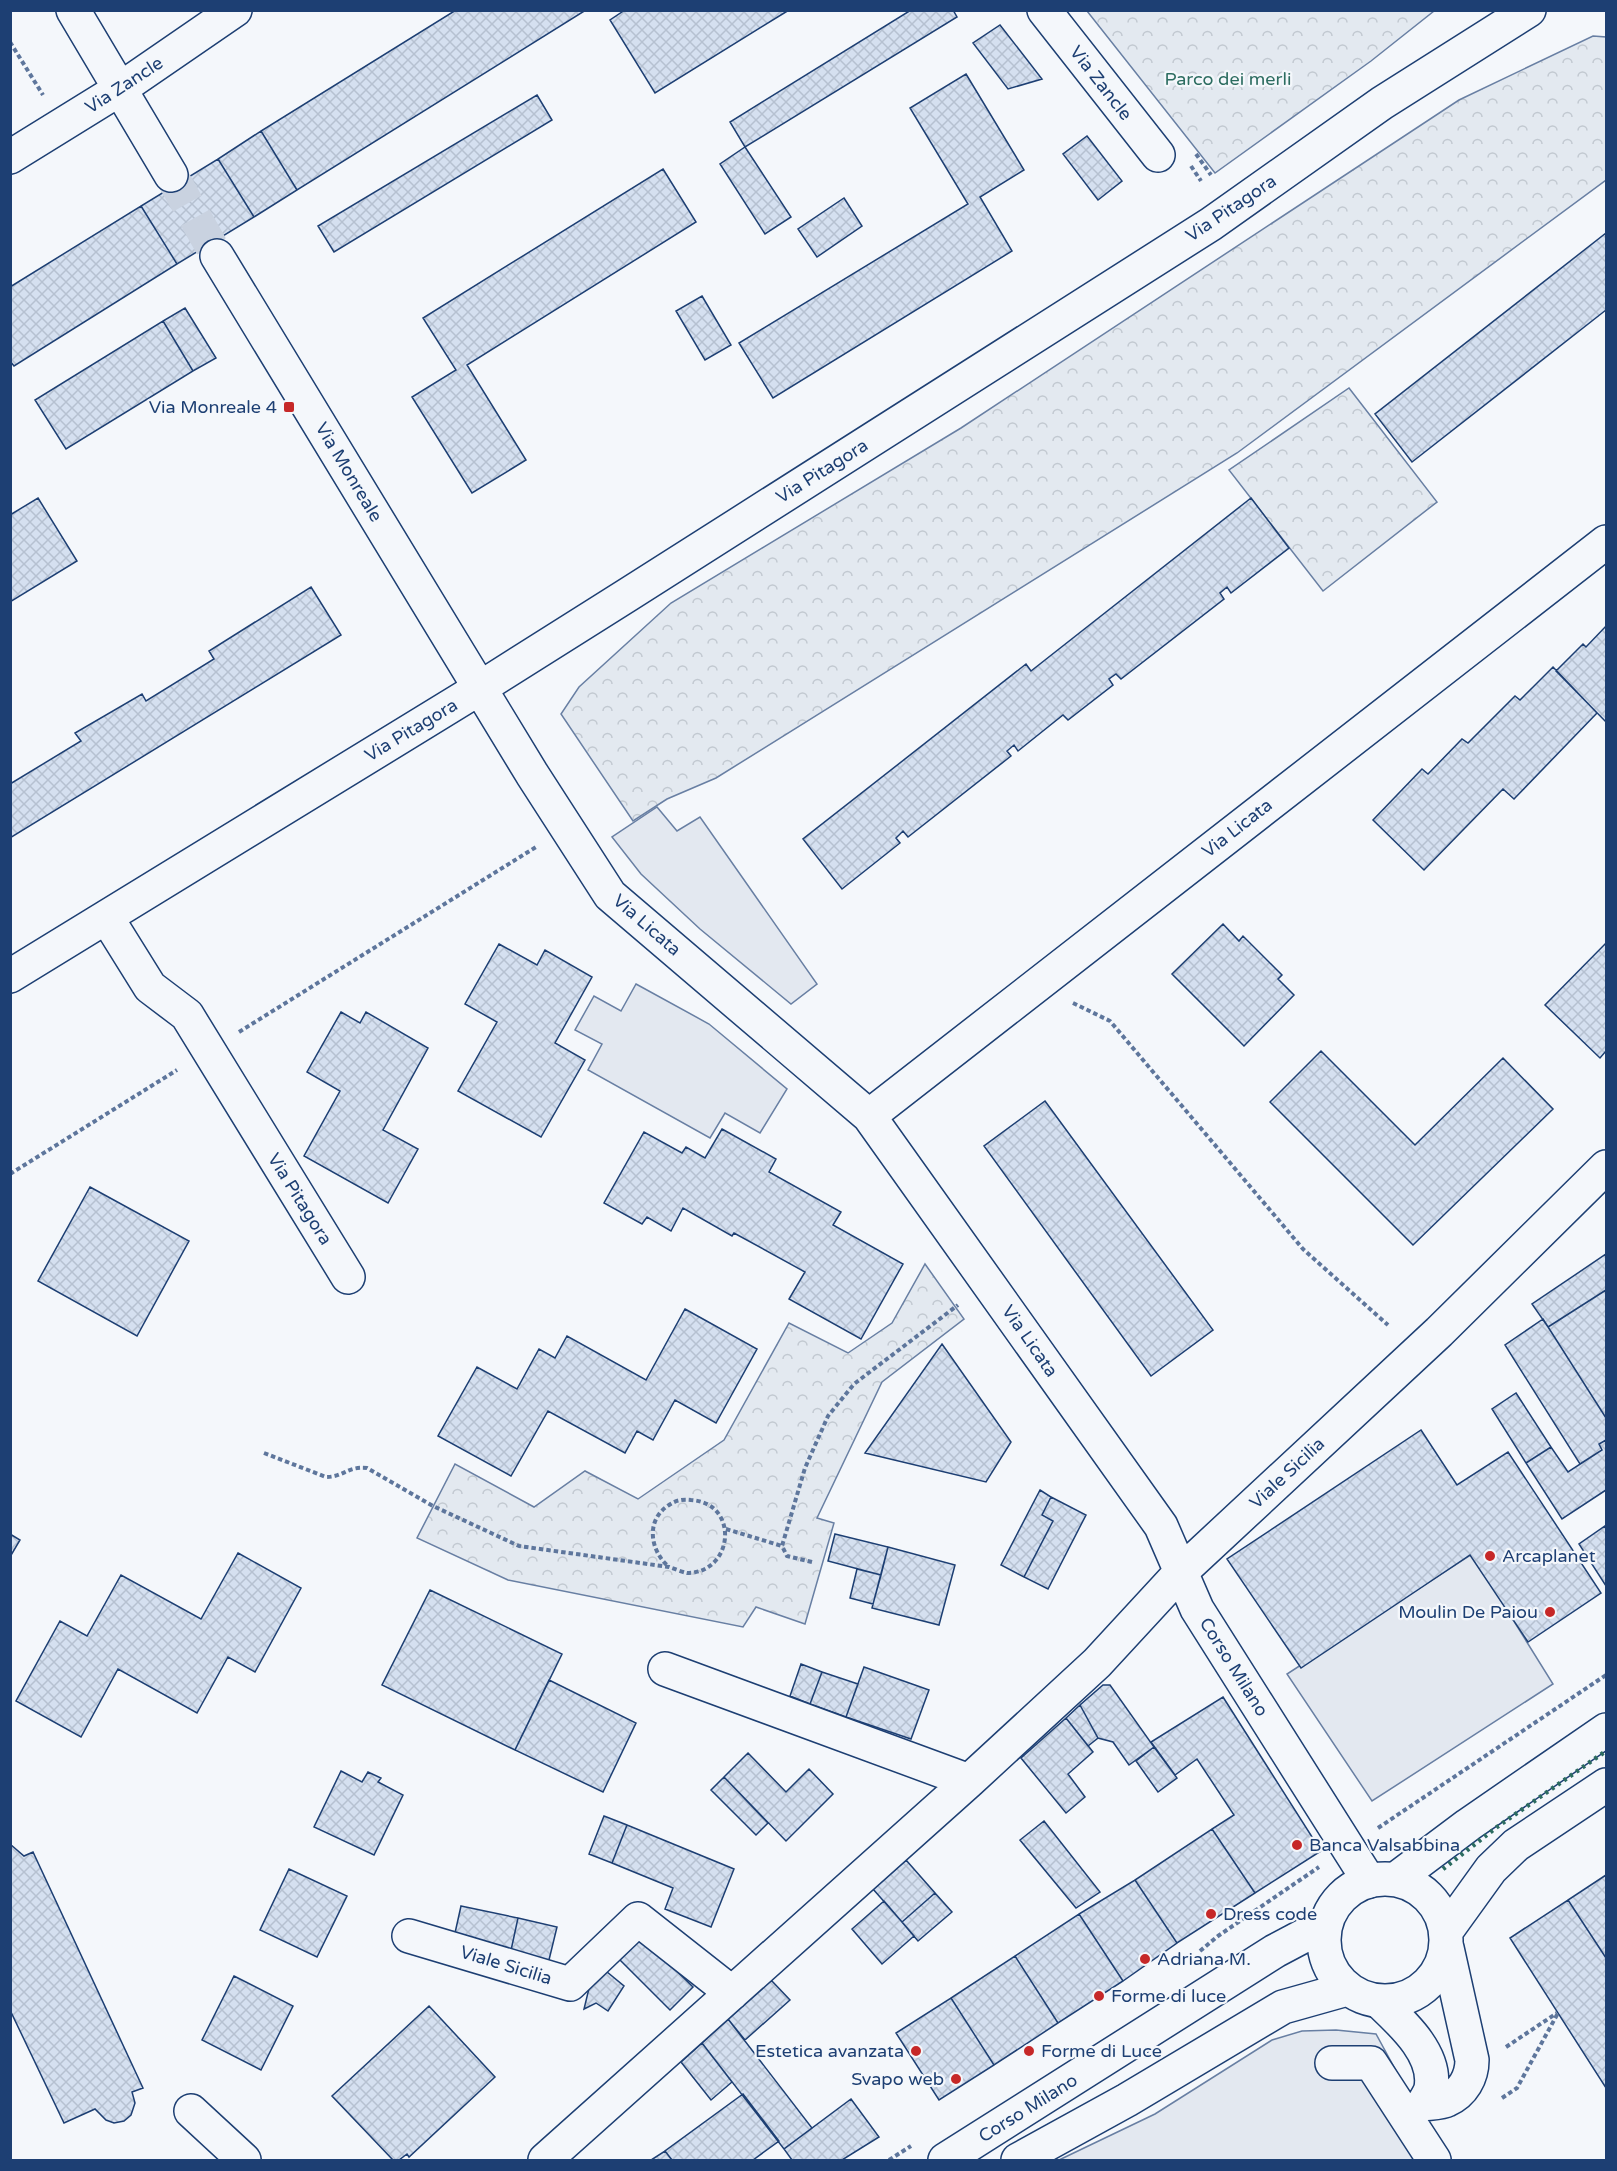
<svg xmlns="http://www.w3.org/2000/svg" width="1617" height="2171" font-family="'Varela Round',sans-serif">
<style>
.park{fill:url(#park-crowns);stroke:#687fa3;stroke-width:1.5}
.parking{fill:#e3e8f0;stroke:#687fa3;stroke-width:1.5}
.building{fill:url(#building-cross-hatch);stroke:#1d3f73;stroke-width:1.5}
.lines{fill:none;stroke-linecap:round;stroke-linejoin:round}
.minor-tunnel{stroke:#c9d2e0;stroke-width:33;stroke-dasharray:33 16;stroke-linecap:butt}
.minor-casing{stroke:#1d3f73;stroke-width:36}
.major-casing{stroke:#1d3f73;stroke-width:36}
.path{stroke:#5e769c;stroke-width:4;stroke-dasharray:4.5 3;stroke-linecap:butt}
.minor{stroke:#f4f7fb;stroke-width:33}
.major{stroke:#f4f7fb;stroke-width:33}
.hedge{stroke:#2c6c60;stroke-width:4.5;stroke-dasharray:3 4.5;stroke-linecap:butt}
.poi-dot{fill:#c62828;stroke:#f4f7fb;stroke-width:2}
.labels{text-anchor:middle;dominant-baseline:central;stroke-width:4.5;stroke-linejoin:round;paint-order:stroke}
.park-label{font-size:18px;fill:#2c6c60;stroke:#f4f7fb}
.street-label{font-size:18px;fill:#1d3f73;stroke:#f4f7fb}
.poi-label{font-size:18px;fill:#1d3f73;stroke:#f4f7fb;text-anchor:start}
</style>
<defs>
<pattern id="park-crowns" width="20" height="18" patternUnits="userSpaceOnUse" patternTransform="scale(1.5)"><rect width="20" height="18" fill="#e3e9f0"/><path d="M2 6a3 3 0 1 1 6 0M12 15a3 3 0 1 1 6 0" fill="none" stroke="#c2c9d1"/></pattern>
<pattern id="building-cross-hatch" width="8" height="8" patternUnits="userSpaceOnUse" patternTransform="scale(1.5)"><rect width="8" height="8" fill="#d5e0f0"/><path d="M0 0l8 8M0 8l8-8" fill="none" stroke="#b6c1d1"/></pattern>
</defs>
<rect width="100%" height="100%" fill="#f4f7fb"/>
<path class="park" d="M1087 11H1434L1371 61 1215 173Z
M1593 36 1606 37V180L1237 453 716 778 667 799 633 821 561 714 579 687 671 603 961 428 1459 100Z
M1349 388 1437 502 1323 591 1229 470Z
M925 1264 964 1319 882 1382 817 1518 834 1523 805 1624 756 1607 743 1627 508 1580 417 1538 455 1464 534 1507 585 1471 638 1499 724 1440 789 1323 848 1353 892 1323Z"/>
<path class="parking" d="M657 807 677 831 700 817 817 984 791 1004 700 929 641 874 612 837Z
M636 984 709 1024 787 1089 760 1133 725 1113 710 1138 588 1070 602 1044 575 1030 594 996 621 1011Z
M1472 1554 1553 1684 1372 1801 1287 1674Z
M1336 2030 1376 2034 1425 2124 1451 2160H1059L1155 2114 1272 2040 1302 2031Z"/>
<path class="building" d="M456 10H586L297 190 261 131Z
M789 10 655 93 610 20 625 10Z
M911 10H953L957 17 745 147 730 122Z
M1000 25 1042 79 1008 89 973 43Z
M966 74 1024 170 980 197 1012 251 773 398 739 343 968 204 910 108Z
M537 95 552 120 334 252 318 226Z
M261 131 297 190 254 217 218 159Z
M1087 136 1122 181 1098 200 1063 154Z
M745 147 791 217 765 234 720 164Z
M218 159 254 217 177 264 141 206Z
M663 169 696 222 467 365 526 460 472 493 412 397 456 370 423 318Z
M844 198 862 226 817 257 798 229Z
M141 206 177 264 14 366 10 361V287Z
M1606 233V310L1412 462 1375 414Z
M702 296 731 345 705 360 676 311Z
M185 308 216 358 193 371 163 321Z
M163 321 193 371 66 449 35 400Z
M38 498 77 561 10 602V515Z
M1251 498 1289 548 1231 593 1227 587 1220 593 1224 599 1121 679 1116 674 1109 679 1113 685 1068 720 1063 715 1018 751 1014 745 1007 751 1011 756 908 837 903 831 896 838 900 843 842 889 803 839 1026 664 1031 671Z
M311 587 341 635 10 838V784L81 741 75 733 142 694 146 701 214 659 209 651Z
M1606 626V722L1556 671 1583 644 1586 647Z
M1553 667 1597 713 1514 799 1503 789 1424 870 1373 820 1422 769 1428 774 1462 739 1468 743 1515 696 1520 700Z
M1223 924 1239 941 1243 936 1282 975 1278 979 1294 995 1244 1046 1172 974Z
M1606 943V1051L1600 1058 1545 1005Z
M499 944 537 965 545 950 592 977 555 1043 585 1060 541 1137 458 1091 497 1022 465 1004Z
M341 1012 360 1023 366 1012 428 1048 383 1130 418 1149 388 1203 304 1156 340 1091 307 1072Z
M1321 1051 1415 1145 1503 1058 1553 1109 1413 1245 1270 1102Z
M1045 1101 1213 1330 1151 1376 984 1146Z
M722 1129 776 1159 769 1172 841 1212 833 1225 903 1264 861 1339 789 1299 805 1272 734 1233 732 1236 683 1208 671 1231 647 1217 642 1224 604 1203 644 1132 682 1153 686 1147 705 1158Z
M90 1187 189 1241 137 1336 38 1281Z
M1606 1254V1290L1548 1327 1532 1304Z
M1606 1290V1418L1548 1327Z
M685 1309 757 1349 716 1423 675 1400 653 1440 637 1431 625 1453 548 1411 511 1476 438 1436 477 1367 517 1389 539 1349 555 1358 567 1336 646 1380Z
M1543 1319 1606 1418V1440L1599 1444 1602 1450 1580 1464 1505 1345Z
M942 1344 1011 1442 986 1482 865 1453Z
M1516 1393 1551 1447 1526 1463 1492 1409Z
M1421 1430 1457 1485 1508 1452 1601 1593 1528 1642 1470 1555 1301 1668 1227 1559Z
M1606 1440V1490L1562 1519 1526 1463 1551 1447 1568 1472 1602 1450 1599 1444Z
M1040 1490 1051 1497 1042 1515 1053 1521 1024 1577 1001 1565Z
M1051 1497 1086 1515 1048 1589 1024 1577 1053 1521 1042 1515Z
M1605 1526 1606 1529V1586L1579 1544Z
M10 1534 20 1540 10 1557Z
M835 1534 888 1547 881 1575 828 1561Z
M888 1547 955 1565 939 1625 872 1608Z
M238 1553 301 1588 255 1672 228 1657 197 1713 118 1669 81 1737 16 1701 60 1621 87 1636 121 1575 201 1619Z
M857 1569 881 1575 873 1604 850 1598Z
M430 1590 562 1654 515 1750 382 1685Z
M801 1664 822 1672 810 1704 790 1696Z
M864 1667 929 1690 911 1739 846 1717Z
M822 1672 858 1684 846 1717 810 1704Z
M549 1680 636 1723 603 1792 515 1750Z
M1103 1685H1110L1154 1747 1129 1765 1113 1742 1098 1738 1080 1705Z
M1223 1697 1321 1851 1255 1893 1212 1829 1234 1815 1197 1759 1175 1775 1151 1742Z
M1080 1705 1098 1738 1088 1746 1066 1718Z
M1066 1718 1093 1752 1068 1774 1085 1797 1066 1813 1021 1758Z
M1154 1747 1177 1778 1158 1792 1136 1761Z
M748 1753 786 1792 809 1769 833 1794 786 1841 724 1777Z
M341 1771 362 1782 368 1772 381 1778 378 1782 403 1795 374 1855 314 1827Z
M724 1777 768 1823 756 1835 711 1790Z
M604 1816 627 1825 612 1863 589 1854Z
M1044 1821 1100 1892 1076 1908 1020 1840Z
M627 1825 734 1869 711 1927 665 1909 673 1888 612 1863Z
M1212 1829 1255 1893 1177 1943 1135 1880Z
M10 1844 24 1856 33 1852 143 2088 132 2092 135 2103 131 2115 124 2121 114 2123 106 2120 95 2109 64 2123 10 2010Z
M906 1860 935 1893 902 1922 873 1889Z
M289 1869 347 1896 317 1957 260 1930Z
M1606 1875V1958L1568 1900Z
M1135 1880 1177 1943 1123 1981 1079 1914Z
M935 1893 952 1912 918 1941 902 1922Z
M1568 1900 1606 1958V2088L1510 1938Z
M884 1901 914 1936 882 1964 852 1929Z
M461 1906 518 1918 510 1955 453 1942Z
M1079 1914 1123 1981 1058 2023 1015 1956Z
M518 1918 557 1927 548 1964 510 1955Z
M641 1936 693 1987 670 2010 619 1959Z
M1015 1956 1058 2023 994 2065 951 1998Z
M601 1967 624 1986 608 2011 596 2003 584 2009 592 1976Z
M234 1976 293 2006 261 2070 202 2040Z
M771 1980 790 2000 745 2040 728 2019Z
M951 1998 994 2065 939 2100 896 2033Z
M429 2006 495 2077 409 2157 407 2154 399 2160H393L332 2096Z
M728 2019 812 2128 784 2149 702 2043Z
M702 2043 732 2082 711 2100 681 2062Z
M743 2094 779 2141 753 2160H672L665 2151Z
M851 2099 879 2137 842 2160H792L784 2149Z
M665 2151 672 2160H651Z"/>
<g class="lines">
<path class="minor-tunnel" d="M171 175 217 256"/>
<g class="minor-casing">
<path id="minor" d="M73 10 171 175
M1044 10 1158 155
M10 157 120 89 235 10
M217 256 532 774 610 895 869 1116 1161 1526 1197 1609 1369 1881
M107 918 150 987 187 1015 348 1277
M10 976 480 688 629 594 1211 224 1382 103 1529 10
M869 1116 1606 542
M665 1669 969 1781
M409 1936 570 1984 638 1919 732 1993
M1380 2002C1402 2023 1437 2054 1431 2088 1430 2093 1426 2099 1423 2104 1430 2103 1441 2103 1447 2100 1463 2093 1472 2077 1472 2060L1447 1948
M1332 2063H1371L1434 2160
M191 2111 244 2160
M545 2160 969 1781 1097 1663 1181 1572 1439 1332 1606 1167"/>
</g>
<g class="major-casing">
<path id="major" d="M1324 1940a61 61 0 1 1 122 0a61 61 0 1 1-122 0Z
M1396 1879 1468 1825 1606 1730
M1447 1930 1491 1869 1516 1845 1606 1785
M945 2160 1275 1951 1326 1924
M1018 2160 1127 2100 1283 2007 1347 1989"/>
</g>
<path class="path" d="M10 42 43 95
M1196 154 1211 175
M1191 166 1201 181
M1073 1003 1110 1021 1303 1249 1388 1325
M239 1032 536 847
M10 1174 177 1070
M264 1453 326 1477C344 1477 347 1466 367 1468L433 1506 519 1546 669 1567C675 1569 682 1572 687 1573 734 1573 740 1503 691 1500 683 1499 676 1500 669 1505 645 1520 650 1551 669 1567
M726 1529 782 1546
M812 1562 787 1556 782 1546 805 1468 828 1416 854 1384 958 1305
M1378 1828 1606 1675
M1200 1951 1218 1936 1319 1867
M1506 2047 1557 2013
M1502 2098 1517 2088 1558 2013
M889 2160 911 2146"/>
<use href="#minor" class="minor"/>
<use href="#major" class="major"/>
<path class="hedge" d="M1443 1869 1497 1827 1606 1751"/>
</g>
<g class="poi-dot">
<rect x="283" y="401" width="12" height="12" rx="3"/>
<circle cx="1490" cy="1556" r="6"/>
<circle cx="1550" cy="1612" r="6"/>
<circle cx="1297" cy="1845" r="6"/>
<circle cx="1211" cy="1914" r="6"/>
<circle cx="1145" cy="1959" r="6"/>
<circle cx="1099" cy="1996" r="6"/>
<circle cx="916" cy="2051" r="6"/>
<circle cx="1029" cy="2051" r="6"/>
<circle cx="956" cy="2079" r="6"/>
</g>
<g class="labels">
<g class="park-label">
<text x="1228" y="79">Parco dei merli</text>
</g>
<g class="street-label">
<text transform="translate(1101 83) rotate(52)">Via Zancle</text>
<text transform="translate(124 85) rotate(-33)">Via Zancle</text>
<text transform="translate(1231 208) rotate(-34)">Via Pitagora</text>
<text transform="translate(822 471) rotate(-32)">Via Pitagora</text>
<text transform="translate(349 472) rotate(59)">Via Monreale</text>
<text transform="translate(411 730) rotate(-31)">Via Pitagora</text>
<text transform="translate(1237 828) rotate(-38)">Via Licata</text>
<text transform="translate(647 925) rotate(41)">Via Licata</text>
<text transform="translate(300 1199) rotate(58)">Via Pitagora</text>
<text transform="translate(1030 1341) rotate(55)">Via Licata</text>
<text transform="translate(1287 1473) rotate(-43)">Viale Sicilia</text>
<text transform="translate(1234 1667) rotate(58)">Corso Milano</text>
<text transform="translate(506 1965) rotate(17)">Viale Sicilia</text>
<text transform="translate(1028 2108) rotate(-32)">Corso Milano</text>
</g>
<g class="poi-label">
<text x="277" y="407" text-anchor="end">Via Monreale 4</text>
<text x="1502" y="1556">Arcaplanet</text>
<text x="1538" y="1612" text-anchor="end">Moulin De Paiou</text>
<text x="1309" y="1845">Banca Valsabbina</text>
<text x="1223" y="1914">Dress code</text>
<text x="1157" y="1959">Adriana M.</text>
<text x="1111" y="1996">Forme di luce</text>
<text x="904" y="2051" text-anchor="end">Estetica avanzata</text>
<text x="1041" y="2051">Forme di Luce</text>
<text x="944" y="2079" text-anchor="end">Svapo web</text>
</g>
</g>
<rect width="1617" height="2171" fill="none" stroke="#1d3f73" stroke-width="24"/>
</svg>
